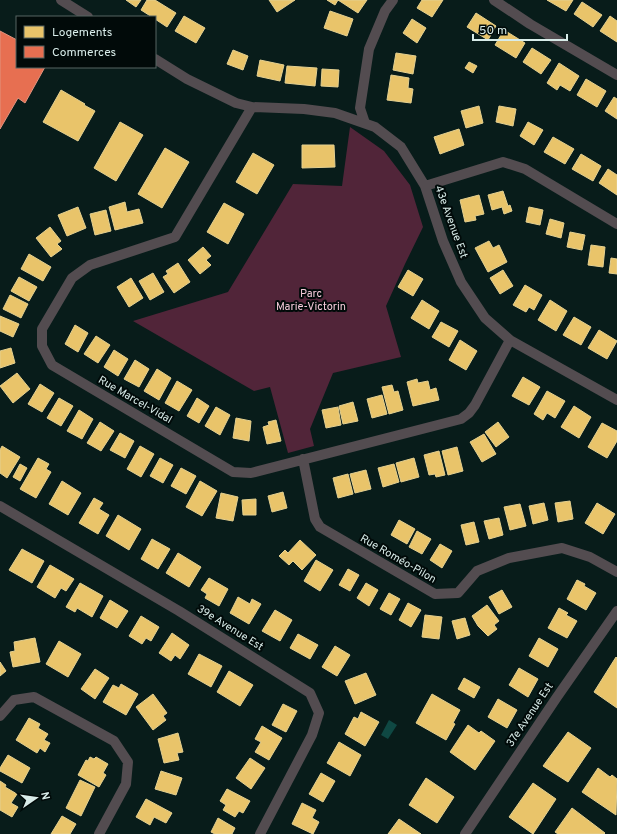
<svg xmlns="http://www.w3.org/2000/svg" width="617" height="834" font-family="Overpass,sans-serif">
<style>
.green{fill:#512539}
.water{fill:#0f4843}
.homes{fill:#e9c46a;stroke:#e4d090}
.shops{fill:#e76f51;stroke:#e2947f}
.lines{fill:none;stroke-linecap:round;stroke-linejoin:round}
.street{stroke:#534c50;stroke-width:10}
.labels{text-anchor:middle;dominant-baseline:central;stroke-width:4;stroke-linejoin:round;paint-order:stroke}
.street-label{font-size:11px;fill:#d8ece9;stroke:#010a09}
.park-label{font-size:11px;fill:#f6cbdb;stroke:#010a09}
</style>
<rect width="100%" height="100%" fill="#081c1a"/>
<path class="green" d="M350 127 384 151 410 185 423 227 405 264 386 306 401 357 333 373 310 429 314 446 288 453 270 387 254 391 133 321 228 292 293 184 342 186Z"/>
<path class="water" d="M389 720 397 725 388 739 381 735Z"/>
<path class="homes" d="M126 0H141L136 7Z
M147 0H155L176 13 167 27 155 19V17H152L141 10Z
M269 0H295L277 12Z
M327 0H338L335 5Z
M338 0H367L358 13Z
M422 0H443L432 17 417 8Z
M547 0H573L566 11Z
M582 2 602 15 593 27 574 14Z
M330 11 353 19 347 36 324 28Z
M476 13 496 26 488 40 467 27Z
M184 16 205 28 196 43 175 31Z
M610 16 617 21V42L600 31Z
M412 19 426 28 417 43 403 33Z
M504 30 525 43 516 58 495 45Z
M532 48 551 60 541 74 523 62Z
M233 50 248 56 243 70 227 64Z
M396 53 416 56 413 74 393 70Z
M260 60 284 65 280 81 257 76Z
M469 62 477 66 473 73 465 68Z
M559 63 579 76 570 91 560 85 557 90 547 83Z
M287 66 317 68 315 86 285 83Z
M322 69 339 70 338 87 321 86Z
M391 75 409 78 408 88 413 89 411 103 387 100Z
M586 79 606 91 597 107 577 95Z
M61 90 85 104 84 105 95 111 78 141 43 122Z
M614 97 617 99V119L605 111Z
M479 106 483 123 466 128 461 111Z
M499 106 516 109 513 126 496 122Z
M120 122 143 135 116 181 94 168Z
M528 122 543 130 534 145 520 136Z
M459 129 464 145 440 154 434 137Z
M553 137 574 149 565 164 544 152Z
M302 145H334L335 167 302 168Z
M165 148 189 162 162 208 138 194Z
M253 153 274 165 257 194 236 182Z
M581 154 601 166 593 181 572 169Z
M608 169 617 175V195L599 183Z
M503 191 508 206 510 205 512 211 504 214 502 207 492 210 488 195Z
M479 195 484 214 475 216 476 220 465 222 460 200Z
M125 202 127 212 139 209 143 223 115 230 109 207Z
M224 203 244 214 228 244 207 232Z
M78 207 86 228 67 236 58 215Z
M529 207 543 210 540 225 526 222Z
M106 210 111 231 95 235 90 214Z
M550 219 564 223 561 238 546 234Z
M50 227 61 241 57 244 62 249 51 257 36 238Z
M570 232 585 235 582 250 567 247Z
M489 241 493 248 499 245 507 262 488 272 475 248Z
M591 245 605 247 603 267 588 265Z
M203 247 211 256 206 260 211 265 200 274 188 260Z
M29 254 51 267 43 281 21 269Z
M611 258 617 259V274L609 273Z
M178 263 190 282 174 293 163 277 168 274 166 271Z
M408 270 423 279 413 296 398 287Z
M503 270 513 286 500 294 490 278Z
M153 273 164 292 150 300 139 281Z
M19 277 37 287 29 301 11 291Z
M131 278 143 298 129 307 117 287Z
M525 285 542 295 534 310 529 307 526 312 513 305Z
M10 295 28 304 21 318 3 309Z
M422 300 439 311 429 329 411 318Z
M550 300 567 311 556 331 538 320Z
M0 316 19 324 13 337 0 331Z
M574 317 591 327 581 345 563 335Z
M441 322 458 331 449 347 432 337Z
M75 325 88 333 78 352 65 344Z
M599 330 617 341 607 359 588 348Z
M96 336 110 345 98 363 84 354Z
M460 340 477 351 466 370 449 360Z
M11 348 15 363 0 368V351Z
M114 350 128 359 118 376 104 367Z
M135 360 149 369 139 387 124 379Z
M157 369 171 378 159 400 144 391Z
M17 373 30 389 13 403 0 386Z
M523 377 540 387 529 405 512 396Z
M417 379 418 383 428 381 430 390 436 388 439 400 413 406 407 382Z
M177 381 192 390 179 411 165 403Z
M40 384 54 393 42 412 28 404Z
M392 385 394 392 398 391 403 410 389 414 382 387Z
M547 391 565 401 555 418 547 413 543 420 534 414Z
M382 395 387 414 372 418 367 399Z
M59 398 73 406 61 426 47 418Z
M197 398 209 406 199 423 187 416Z
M353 402 358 421 343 424 339 406Z
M574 406 591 417 579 438 561 427Z
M216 407 230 415 220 435 205 426Z
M338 407 341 425 326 428 322 410Z
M79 410 93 419 82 439 67 431Z
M236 418 251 421 249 441 233 438Z
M276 420 281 441 267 444 263 427 269 425 268 422Z
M100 422 114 431 101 451 87 443Z
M498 422 509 437 496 447 485 432Z
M602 423 617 431V441L607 458 588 447Z
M120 433 134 441 125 458 110 450Z
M484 434 496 454 482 462 470 442Z
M2 446 20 457 7 478 0 473V450Z
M140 446 154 454 141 477 127 469Z
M457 447 463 471 448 475 442 451Z
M439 451 445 475 436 477 435 474 429 475 424 455Z
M38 458 49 464 46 469 51 472 36 498 20 489Z
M160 458 173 465 163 483 150 476Z
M414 458 419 477 401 482 396 463Z
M20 464 27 468 20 481 13 477Z
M394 464 399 482 383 487 378 468Z
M181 468 196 476 186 494 171 486Z
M366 470 371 489 355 493 350 474Z
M348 474 353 494 338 498 333 478Z
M62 481 81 493 68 515 49 504Z
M200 481 217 491 202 516 186 507Z
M283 492 287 508 272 512 268 496Z
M221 493 238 497 233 521 216 518Z
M94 498 103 503 99 509 109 515 98 534 79 523Z
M256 499V515H243L242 500Z
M570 501 573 519 558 522 555 503Z
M544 503 548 520 533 524 529 506Z
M597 503 615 514 603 534 585 523Z
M520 504 526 526 510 530 504 507Z
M118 515 141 529 129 550 106 536Z
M499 518 503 535 489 539 484 521Z
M399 520 415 529 407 544 391 535Z
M474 522 479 542 466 545 461 525Z
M417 531 431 539 422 554 409 547Z
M152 539 170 549 158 569 141 559Z
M300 540 316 555 302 570 293 561 289 565 279 556 285 550 288 553Z
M440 544 452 551 442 568 430 560Z
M22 549 44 561 32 583 9 570Z
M178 553 201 567 189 587 166 573Z
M316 560 333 570 320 591 304 581Z
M50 565 74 579 66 591 61 588 55 598 37 587Z
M348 569 359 575 350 591 339 585Z
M209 578 228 589 219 606 205 598 207 594 201 590Z
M577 580 585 584 584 586 596 593 586 610 567 599Z
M80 583 103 596 92 617 77 608 75 612 66 607Z
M366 583 378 590 369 606 357 598Z
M502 590 512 607 499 614 489 597Z
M389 593 400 599 391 615 380 609Z
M238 597 250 604 252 599 261 604 249 624 230 613Z
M110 600 128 611 117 628 100 618Z
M408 603 421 610 411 627 399 620Z
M487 605 499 621 494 625 497 629 488 636 478 626 472 616Z
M559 608 568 613 566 615 577 621 567 638 548 628Z
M275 610 292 620 280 641 262 631Z
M425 615 442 617 439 639 422 637Z
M141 616 159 627 151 641 146 638 142 644 129 636Z
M465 618 470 635 457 639 452 621Z
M172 633 189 645 180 659 175 655 171 661 159 653Z
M298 634 318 645 310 659 290 648Z
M35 638 40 662 13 667 10 652 15 651 14 642Z
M539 638 558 649 548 667 529 656Z
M59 641 81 654 68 677 46 664Z
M335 646 350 655 337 676 322 667Z
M199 654 222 666 211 687 188 674Z
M616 657 617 658V708L594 692Z
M0 662 6 671 0 676Z
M519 668 538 679 528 697 509 685Z
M95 669 109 678 95 699 81 689Z
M229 671 253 685 240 706 217 692Z
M366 673 376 695 355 704 345 681Z
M464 678 480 687 474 698 458 689Z
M121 684 138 694 126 715 103 702 113 685 119 688Z
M153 694 167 713 163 716 166 720 153 730 136 707Z
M432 694 460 710 453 723 455 724 446 740 416 723Z
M498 699 517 710 507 728 488 717Z
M283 704 297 711 286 732 272 725Z
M361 712 379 722 365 746 345 734 354 717 358 719Z
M29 718 40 724 38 728 48 734 44 740 50 743 45 752 40 748 37 753 16 740Z
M468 725 479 733 481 731 495 741 475 770 450 752Z
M262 726 282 738 269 760 255 752 261 742 255 739Z
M568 732 591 748 568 782 543 766Z
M178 733 183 752 177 753 179 760 164 763 158 739Z
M339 742 361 755 350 776 327 763Z
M8 755 30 768 22 783 0 771V768Z
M90 757 94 759 96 757 108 764 103 773 106 775 99 787 78 775 86 760 88 761Z
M250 758 265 768 251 789 236 778Z
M598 768 610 777 612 775 617 779 616 815 582 792Z
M161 771 182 778 176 795 155 789Z
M321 773 335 781 323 802 309 794Z
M426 778 454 797 437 823 409 805Z
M80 780 95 787 81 816 66 808Z
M0 781 6 785 5 787 17 794 11 803 18 807 12 817 0 810Z
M533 783 556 799 533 834 509 817Z
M227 789 250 801 243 813 239 811 235 817 223 810 226 805 220 801Z
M146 799 172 813 166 823 154 817 150 825 136 817Z
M302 803 316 810 312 818 319 822 313 834 292 824Z
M572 808 605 833 604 834H558L555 832Z
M62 816 76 824 70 834H51Z
M218 818 235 828 232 834H215L211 832Z
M399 819 421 834H388Z"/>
<path class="shops" d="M0 31 17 40V67H45L25 103 18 98 0 129Z"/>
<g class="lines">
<path class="street" d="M61 0 88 17
M494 0 530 24 617 75
M155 59 187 79 236 103 252 107 304 109 335 113 375 127 401 147 425 186 443 241 461 282 485 318 510 340 617 400
M252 107 175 237 90 265 72 278 42 329V346L52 365 233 472 251 473 461 419 469 413 475 405 510 340
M365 123 360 108 369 49 385 11 393 0
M425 186 503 162 525 169 617 224
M303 459 315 519 320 527 435 594 458 593 477 571 509 558 562 548 590 557 617 572
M0 506 179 611 310 693 319 713 312 735 260 834
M0 716 14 700 34 697 114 741 128 762 126 784 99 834
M465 834 557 697 617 611"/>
</g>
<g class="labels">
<g class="street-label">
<text transform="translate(451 222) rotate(70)">43e Avenue Est</text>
<text transform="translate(135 400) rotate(30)">Rue Marcel-Vidal</text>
<text transform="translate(398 559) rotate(30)">Rue Roméo-Pilon</text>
<text transform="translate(230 628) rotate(32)">39e Avenue Est</text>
<text transform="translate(530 715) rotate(-56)">37e Avenue Est</text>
</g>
<g class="park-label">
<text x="311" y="294">Parc<tspan x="311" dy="13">Marie-Victorin</tspan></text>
</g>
</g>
<rect x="16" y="16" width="140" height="52" fill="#010a09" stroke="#576463"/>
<rect x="24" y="26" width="20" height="12" fill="#e9c46a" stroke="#576463"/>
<text x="52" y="36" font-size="12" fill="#d8ece9">Logements</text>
<rect x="24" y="46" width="20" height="12" fill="#e76f51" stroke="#576463"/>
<text x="52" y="56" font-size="12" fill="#d8ece9">Commerces</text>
<g transform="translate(36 798) rotate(77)" stroke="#010a09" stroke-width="3" paint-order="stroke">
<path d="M0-3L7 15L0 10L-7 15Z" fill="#d8ece9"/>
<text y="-6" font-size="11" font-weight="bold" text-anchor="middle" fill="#d8ece9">N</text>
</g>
<path d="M473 34v6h94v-6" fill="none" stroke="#d8ece9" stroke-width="2"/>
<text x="479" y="34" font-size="12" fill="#d8ece9" stroke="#010a09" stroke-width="3" paint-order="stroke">50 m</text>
</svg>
